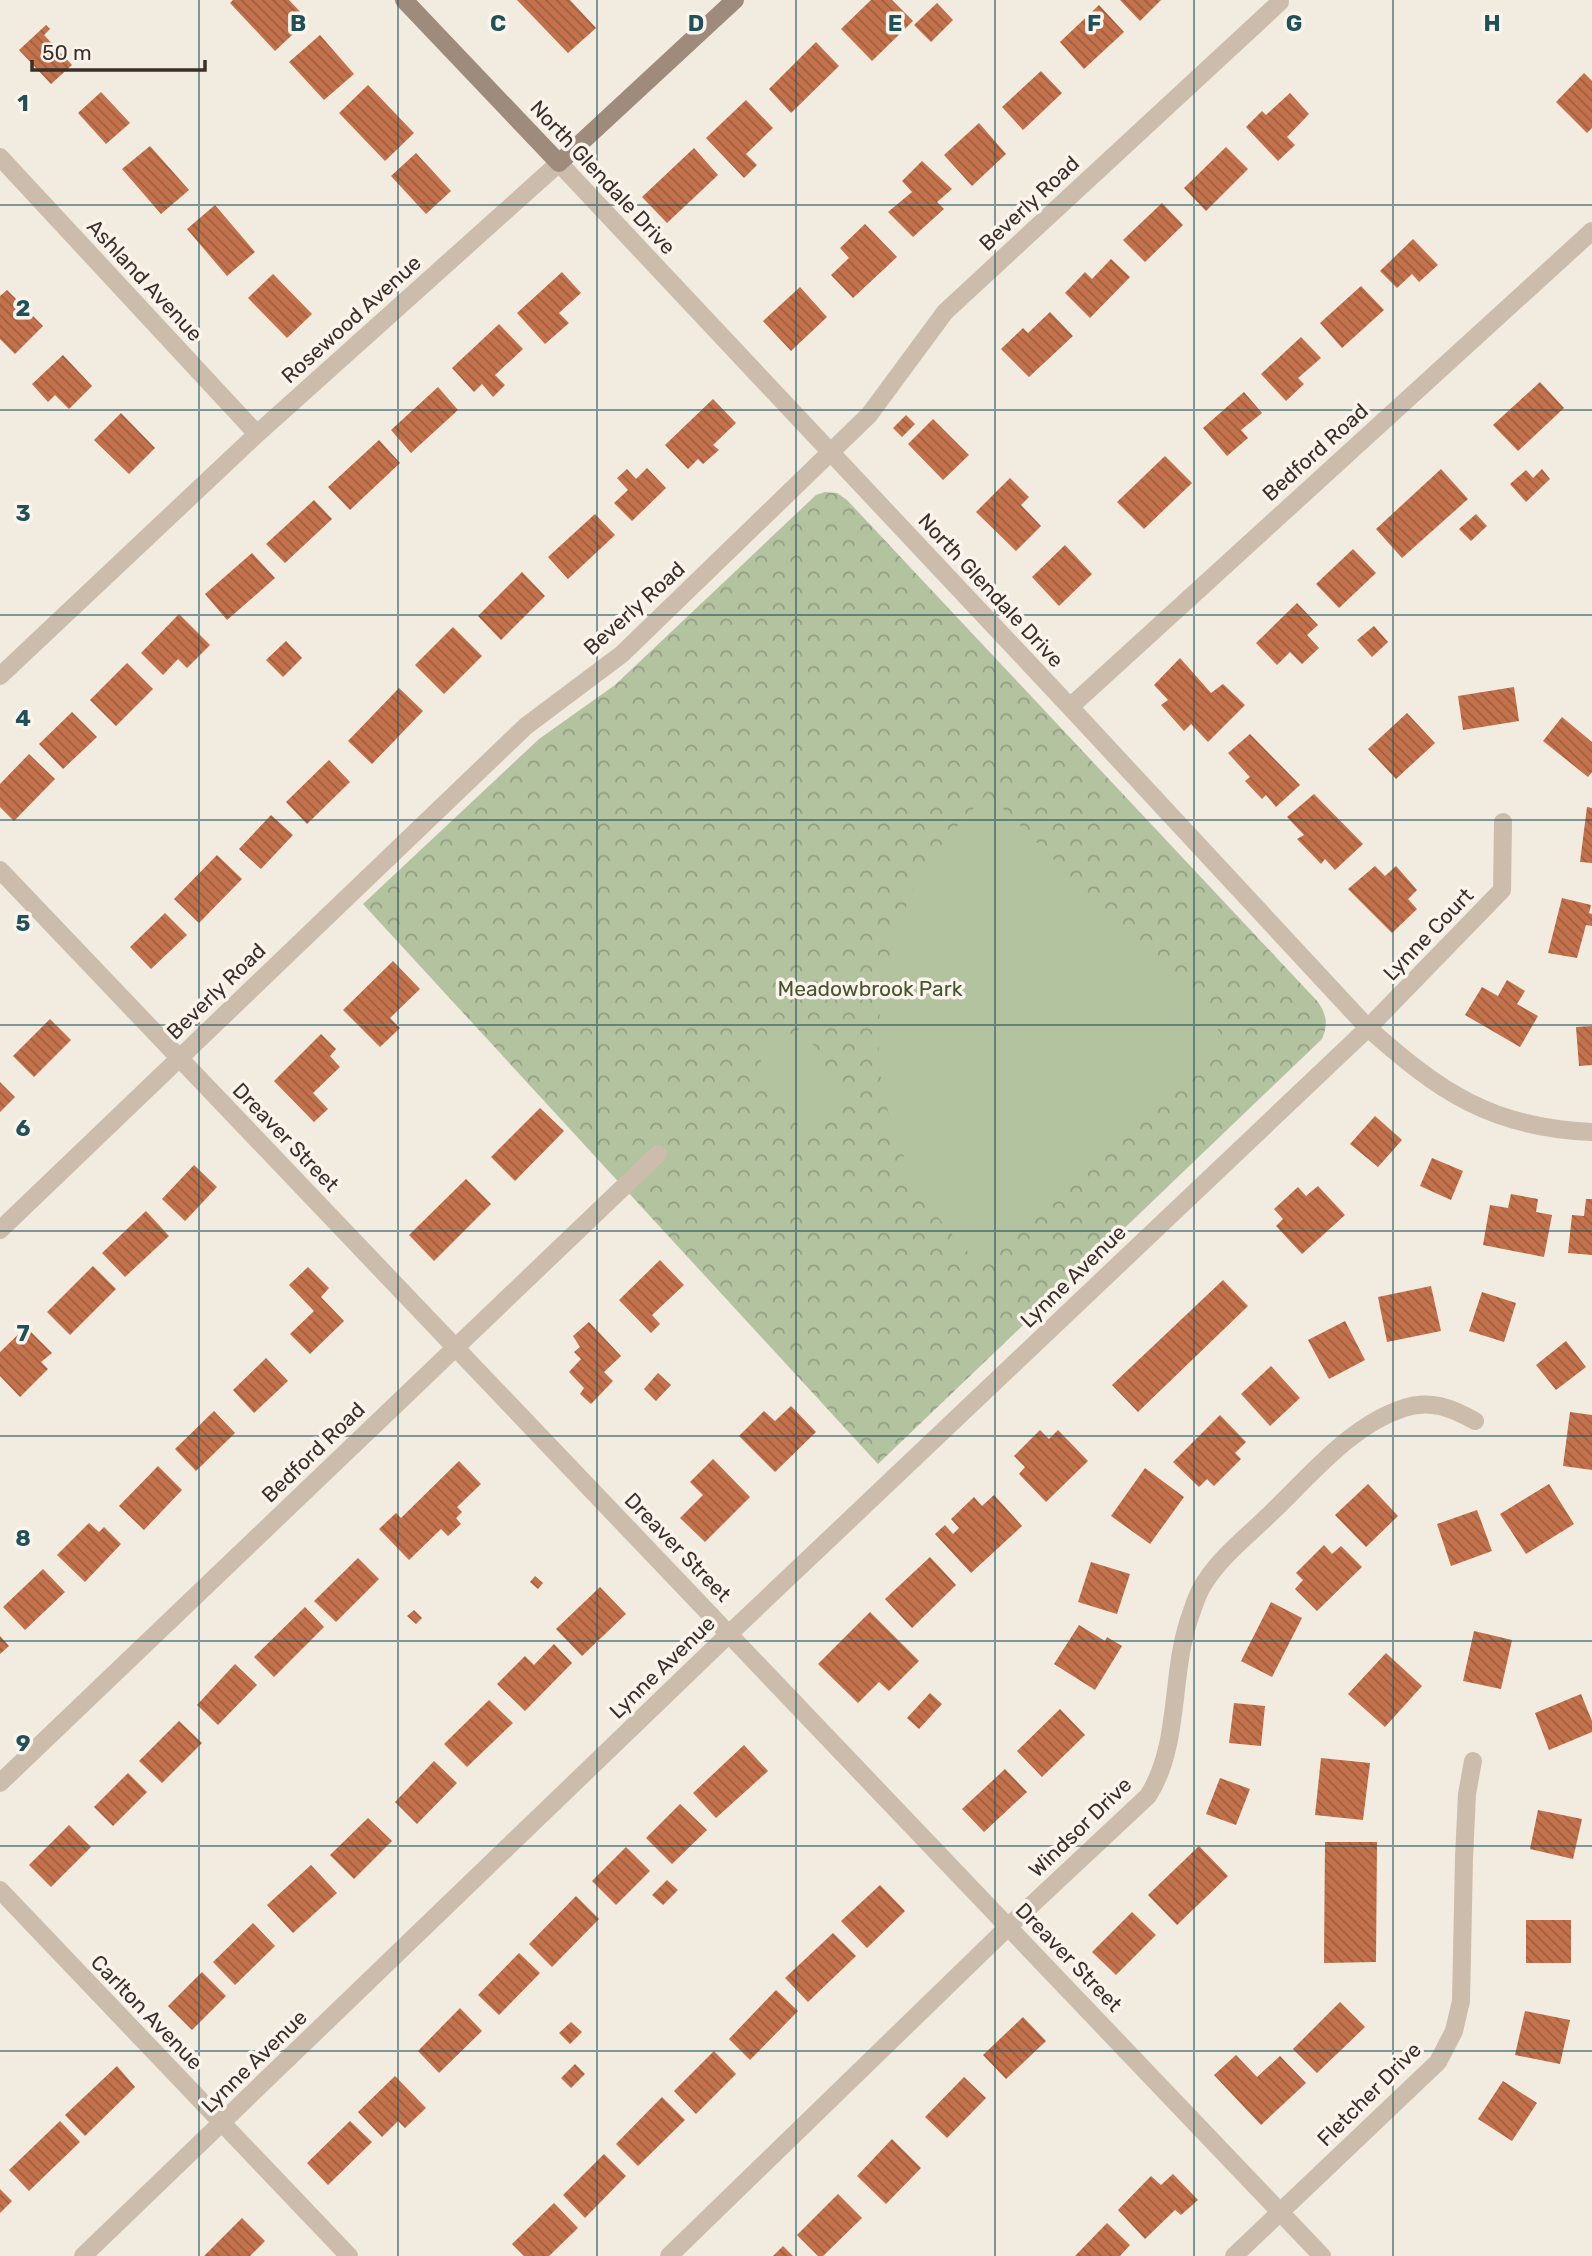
<svg xmlns="http://www.w3.org/2000/svg" width="1592" height="2256" font-family="Rubik,sans-serif">
<style>
.forest{fill:url(#forest-crowns)}
.garden{fill:#b3c29f}
.building{fill:url(#building-back-hatch)}
.lines{fill:none;stroke-linecap:round;stroke-linejoin:round}
.street{stroke:#cbbcab;stroke-width:18}
.secondary{stroke:#9e8b7c;stroke-width:18}
.grid{fill:none;stroke:#205159;stroke-width:2;stroke-opacity:0.55}
.labels{text-anchor:middle;dominant-baseline:central;stroke-width:7;stroke-linejoin:round;paint-order:stroke}
.street-label{font-size:21px;fill:#39302a;stroke:#faf4ec}
.park-label{font-size:21px;fill:#45562e;stroke:#faf4ec}
.grid-label{font-size:23px;text-anchor:middle;font-weight:bold;fill:#205159;stroke:#faf4ec;stroke-width:7;stroke-linejoin:round;paint-order:stroke}
</style>
<defs>
<pattern id="forest-crowns" width="20" height="18" patternUnits="userSpaceOnUse" patternTransform="scale(1.75)"><rect width="20" height="18" fill="#b3c29f"/><path d="M2 6a3 3 0 1 1 6 0M12 15a3 3 0 1 1 6 0" fill="none" stroke="#939e82"/></pattern>
<pattern id="building-back-hatch" width="6" height="6" patternUnits="userSpaceOnUse" patternTransform="scale(1.75)"><rect width="6" height="6" fill="#c3724c"/><path d="M-1 5l2 2M0 0l6 6M5-1l2 2" fill="none" stroke="#9f5e3f"/></pattern>
</defs>
<rect width="100%" height="100%" fill="#f2ebdf"/>
<path class="forest" d="M825 492 837 493 847 500 1318 1002C1327 1015 1328 1025 1322 1039L878 1464 363 904 539 739 615 685 816 495Z"/>
<path class="garden" d="M988 793 1218 1026 1219 1046 974 1259C959 1242 943 1225 930 1206 906 1170 885 1115 880 1072 873 1001 892 917 932 858 948 835 968 814 988 793Z
M803 1027 847 1103 801 1130 757 1054Z"/>
<path class="building" d="M233 0H289L308 20 275 51 230 3Z
M517 0H570L596 28 568 53Z
M871 0H892L913 21 872 61 841 29Z
M1120 0H1161L1140 21Z
M937 3 953 20 931 42 914 25Z
M1099 5 1124 32 1084 69 1060 42Z
M46 25 50 29 44 35 72 65 51 84 19 50Z
M320 35 354 74 324 100 289 62Z
M816 42 839 66 791 113 769 89Z
M1041 71 1062 93 1023 130 1002 107Z
M1584 73 1592 81V128L1587 133 1556 102Z
M368 85 414 133 385 161 339 113Z
M101 92 130 123 106 144 78 113Z
M1290 93 1309 114 1287 137 1295 145 1278 161 1246 127 1262 111 1266 115Z
M746 100 773 128 746 154 757 165 744 178 706 138Z
M979 123 1006 154 972 186 944 155Z
M150 146 189 190 161 214 122 169Z
M1226 147 1248 169 1206 211 1184 188Z
M694 148 718 175 667 223 642 197Z
M416 153 451 191 426 214 391 176Z
M922 161 952 189 937 202 944 209 913 237 888 212 912 192 902 181Z
M1162 203 1183 225 1145 262 1123 240Z
M215 205 255 252 227 276 187 229Z
M865 224 897 257 853 298 831 275 849 258 840 248Z
M1413 239 1438 265 1419 282 1412 274 1397 288 1380 271Z
M1111 259 1130 277 1090 318 1065 293 1085 272 1092 279Z
M562 272 581 293 559 313 569 323 545 344 517 313Z
M273 274 312 314 287 338 248 298Z
M1361 286 1384 310 1342 348 1320 323Z
M800 287 827 317 791 351 763 321Z
M7 290 43 326 15 354 0 339V296Z
M1050 312 1073 336 1029 377 1001 349 1023 328 1028 333Z
M499 324 523 349 495 375 505 385 493 397 482 384 474 392 452 368Z
M1301 337 1321 358 1298 378 1304 384 1286 401 1261 374Z
M63 355 92 386 69 409 55 395 48 402 32 384Z
M1540 382 1564 408 1518 451 1493 425Z
M438 387 458 410 411 453 391 430Z
M1244 392 1262 413 1241 430 1248 438 1227 456 1203 428Z
M713 399 736 423 713 445 719 450 703 464 698 459 688 469 665 445Z
M121 413 155 448 129 474 94 440Z
M906 415 915 424 902 437 893 428Z
M933 419 969 455 943 480 908 444Z
M379 440 400 463 350 510 328 487Z
M1165 456 1192 483 1144 529 1117 502Z
M647 468 666 488 632 521 614 503 628 490 617 478 627 469 636 479Z
M1441 469 1468 499 1402 558 1376 529Z
M1542 469 1550 479 1526 502 1510 484 1526 470 1533 478Z
M1010 478 1029 497 1021 505 1041 526 1016 551 976 512Z
M314 500 332 519 285 563 266 544Z
M595 514 615 535 568 579 548 557Z
M1476 514 1487 526 1471 541 1459 529Z
M1065 545 1092 574 1059 606 1032 577Z
M1353 549 1376 573 1339 608 1316 584Z
M252 553 275 578 227 620 205 594Z
M522 572 545 596 501 640 478 616Z
M1297 603 1318 625 1307 635 1319 648 1302 664 1290 652 1277 665 1256 643Z
M179 614 210 645 187 668 178 659 163 675 141 653Z
M1374 626 1388 642 1372 657 1357 640Z
M453 627 482 656 444 694 415 665Z
M286 641 302 658 283 677 266 660Z
M1180 658 1211 693 1223 684 1245 705 1208 742 1191 724 1184 731 1161 705 1168 700 1154 685Z
M127 663 153 689 116 726 90 700Z
M1514 687 1519 721 1463 730 1458 696Z
M399 688 423 711 372 764 348 741Z
M72 712 97 737 63 769 39 744Z
M1407 713 1435 743 1396 779 1368 749Z
M1562 717 1592 742V772L1588 777 1543 741Z
M1250 734 1300 785 1276 807 1266 795 1262 799 1245 781 1250 777 1228 753Z
M29 754 55 779 14 821 0 807V784Z
M329 760 350 782 307 824 286 802Z
M1314 794 1363 844 1335 870 1325 859 1321 864 1297 839 1304 835 1287 817Z
M1587 807 1592 808V863L1580 862Z
M271 815 293 835 261 869 239 849Z
M217 855 242 879 199 923 174 899Z
M1375 866 1385 876 1396 866 1417 890 1408 899 1417 909 1392 933 1348 889Z
M1562 898 1591 905 1589 913 1592 914V926L1586 925 1577 958 1548 953Z
M165 913 187 935 151 969 130 947Z
M393 961 420 989 390 1018 400 1028 380 1047 343 1010Z
M1507 980 1525 991 1517 1004 1538 1016 1520 1047 1465 1015 1482 987 1498 996Z
M50 1019 71 1040 34 1077 13 1056Z
M1592 1026V1065L1579 1066 1576 1027Z
M321 1034 336 1049 330 1056 340 1067 313 1093 328 1109 314 1122 274 1081Z
M0 1082 15 1097 0 1112Z
M540 1108 564 1131 515 1181 491 1157Z
M1375 1116 1402 1140 1378 1167 1350 1144Z
M1432 1158 1463 1171 1451 1200 1420 1186Z
M194 1165 217 1187 185 1221 162 1199Z
M466 1179 491 1204 434 1261 409 1235Z
M1318 1186 1345 1215 1302 1254 1276 1226 1283 1219 1274 1209 1298 1187 1306 1196Z
M1511 1194 1538 1199 1536 1212 1552 1215 1544 1257 1483 1245 1490 1205 1508 1208Z
M1586 1199H1592V1255L1568 1253 1572 1215 1584 1216Z
M146 1211 169 1236 125 1277 102 1253Z
M660 1260 684 1285 652 1315 660 1324 651 1333 619 1300Z
M93 1266 116 1289 70 1335 47 1312Z
M308 1267 329 1288 321 1297 344 1321 310 1354 290 1334 314 1311 289 1285Z
M1223 1280 1248 1306 1138 1412 1112 1385Z
M1431 1286 1441 1331 1387 1342 1378 1297Z
M1482 1292 1516 1303 1504 1342 1469 1331Z
M1345 1321 1365 1360 1329 1379 1308 1340Z
M589 1322 621 1356 604 1372 613 1381 591 1404 580 1394 584 1388 569 1372 581 1359 574 1352 580 1347 573 1336Z
M26 1327 52 1353 41 1362 48 1369 20 1397 0 1376V1352Z
M1566 1341 1586 1367 1556 1390 1536 1365Z
M266 1358 288 1381 254 1413 233 1390Z
M1271 1366 1300 1398 1270 1426 1241 1394Z
M658 1373 671 1385 656 1401 644 1389Z
M791 1406 816 1432 775 1472 739 1436 764 1411 775 1421Z
M214 1411 235 1433 196 1471 175 1449Z
M1570 1412 1592 1415V1470L1563 1466Z
M1220 1415 1246 1442 1235 1453 1241 1459 1214 1486 1207 1479 1199 1487 1173 1462Z
M1040 1430 1049 1439 1058 1430 1088 1461 1046 1502 1019 1474 1025 1467 1014 1456Z
M713 1459 750 1497 705 1542 680 1518 703 1495 690 1482Z
M459 1461 481 1484 457 1507 462 1512 456 1518 461 1524 448 1536 441 1529 409 1560 379 1529 396 1513 401 1518Z
M158 1466 182 1490 144 1530 119 1506Z
M1145 1468 1184 1497 1150 1544 1111 1516Z
M1368 1484 1398 1516 1366 1547 1335 1515Z
M1549 1484 1574 1524 1526 1554 1500 1514Z
M994 1495 1022 1526 971 1573 935 1534 945 1525 953 1534 959 1528 951 1519 974 1497 982 1506Z
M1477 1510 1492 1551 1451 1566 1437 1524Z
M89 1523 99 1532 104 1527 121 1544 85 1582 57 1555Z
M1324 1545 1332 1554 1341 1546 1362 1567 1317 1611 1295 1589 1303 1580 1296 1573Z
M930 1557 956 1585 912 1628 885 1599Z
M358 1558 379 1579 336 1622 314 1601Z
M1091 1562 1130 1574 1117 1614 1078 1602Z
M43 1569 65 1592 25 1630 3 1607Z
M535 1576 543 1583 538 1589 530 1582Z
M600 1587 626 1614 582 1656 556 1629Z
M1271 1602 1302 1618 1272 1677 1241 1661Z
M305 1607 324 1627 274 1677 254 1657Z
M414 1610 422 1618 416 1624 407 1616Z
M870 1612 919 1661 889 1691 879 1682 858 1703 818 1664Z
M1079 1625 1105 1641 1107 1637 1122 1646 1095 1690 1054 1664Z
M1474 1631 1512 1640 1501 1689 1463 1681Z
M0 1636 9 1646 0 1654Z
M554 1644 572 1663 525 1711 497 1684 525 1656 534 1665Z
M1386 1653 1422 1686 1385 1727 1348 1694Z
M235 1664 257 1685 218 1725 197 1705Z
M930 1693 942 1704 919 1729 907 1718Z
M1581 1694 1592 1721V1732L1549 1750 1535 1713Z
M489 1700 513 1723 467 1767 444 1744Z
M1234 1703 1265 1706 1261 1746 1229 1743Z
M1060 1709 1085 1735 1042 1777 1017 1751Z
M179 1721 202 1743 162 1783 139 1761Z
M744 1745 768 1771 716 1818 693 1793Z
M1321 1758 1370 1763 1363 1820 1315 1815Z
M434 1761 457 1783 417 1824 395 1802Z
M1005 1769 1027 1792 984 1832 962 1809Z
M128 1773 147 1792 113 1826 94 1807Z
M1220 1778 1250 1789 1236 1825 1206 1814Z
M680 1804 707 1830 672 1864 646 1838Z
M1538 1810 1582 1819 1573 1859 1530 1849Z
M368 1818 392 1841 354 1879 330 1855Z
M69 1825 91 1847 51 1887 29 1865Z
M1325 1842H1377L1376 1962 1324 1963Z
M1199 1846 1228 1876 1177 1925 1148 1895Z
M626 1847 650 1871 616 1905 592 1881Z
M311 1865 337 1893 293 1933 267 1905Z
M667 1880 678 1890 663 1905 652 1895Z
M880 1885 905 1911 867 1948 841 1921Z
M576 1896 599 1919 552 1967 529 1944Z
M1132 1912 1156 1935 1116 1975 1092 1952Z
M1526 1920H1571V1963H1526Z
M253 1923 275 1946 235 1985 213 1962Z
M833 1933 856 1956 808 2002 785 1978Z
M519 1953 540 1973 499 2015 478 1995Z
M202 1972 226 1996 192 2030 168 2006Z
M776 1990 798 2011 750 2060 729 2039Z
M1340 2002 1365 2027 1317 2073 1293 2049Z
M460 2008 482 2031 439 2073 418 2051Z
M1525 2011 1570 2020 1560 2064 1515 2055Z
M1023 2017 1046 2041 1006 2079 983 2055Z
M571 2022 582 2032 570 2044 559 2033Z
M714 2051 736 2074 696 2114 674 2091Z
M1236 2055 1257 2077 1280 2056 1306 2083 1261 2125 1214 2075Z
M575 2064 585 2074 571 2088 561 2078Z
M117 2066 135 2087 85 2136 65 2115Z
M395 2076 426 2108 405 2128 398 2121 382 2137 358 2112Z
M964 2077 986 2098 947 2138 925 2117Z
M1503 2081 1537 2103 1512 2141 1478 2119Z
M662 2097 685 2120 638 2166 616 2144Z
M60 2121 80 2142 29 2191 9 2170Z
M350 2121 372 2142 328 2185 307 2163Z
M892 2139 921 2168 886 2204 857 2176Z
M604 2154 626 2176 585 2218 563 2195Z
M1173 2174 1198 2200 1181 2215 1175 2210 1145 2239 1118 2210 1151 2176 1161 2185Z
M0 2189 12 2201 0 2213Z
M838 2194 862 2218 823 2256H818L797 2235Z
M554 2203 578 2228 549 2256H524L512 2244Z
M242 2218 265 2241 250 2256H204Z
M1107 2223 1130 2245 1120 2256H1075Z
M783 2246 793 2256H773Z"/>
<g class="lines">
<path class="street" d="M0 157 257 434
M0 676 257 434 559 163 1070 707 1368 1028C1440 1092 1492 1128 1592 1132
M1070 707 1592 231
M0 870 1322 2256
M0 1230 526 726 622 654 869 415 945 312 1280 2
M0 1783 658 1154
M0 1890 349 2256
M83 2256 729 1634 1368 1028 1502 890 1503 822
M669 2256 1008 1927 1148 1796C1182 1743 1169 1670 1192 1611 1195 1602 1199 1590 1205 1582 1222 1555 1249 1535 1271 1513 1311 1475 1351 1425 1404 1408 1430 1399 1452 1408 1475 1421
M1234 2256 1438 2062 1454 2031 1461 2001 1464 1858 1467 1794 1473 1761"/>
<path class="secondary" d="M404 0 559 163 735 0"/>
</g>
<path class="grid" d="M199 0V2256M398 0V2256M597 0V2256M796 0V2256M995 0V2256M1194 0V2256M1393 0V2256M0 205H1592M0 410H1592M0 615H1592M0 820H1592M0 1025H1592M0 1231H1592M0 1436H1592M0 1641H1592M0 1846H1592M0 2051H1592"/>
<g class="labels">
<g class="street-label">
<text transform="translate(603 177) rotate(47)">North Glendale Drive</text>
<text transform="translate(1029 203) rotate(-43)">Beverly Road</text>
<text transform="translate(145 280) rotate(47)">Ashland Avenue</text>
<text transform="translate(351 319) rotate(-42)">Rosewood Avenue</text>
<text transform="translate(1315 452) rotate(-42)">Bedford Road</text>
<text transform="translate(991 590) rotate(47)">North Glendale Drive</text>
<text transform="translate(634 608) rotate(-42)">Beverly Road</text>
<text transform="translate(1428 934) rotate(-46)">Lynne Court</text>
<text transform="translate(216 991) rotate(-44)">Beverly Road</text>
<text transform="translate(286 1137) rotate(46)">Dreaver Street</text>
<text transform="translate(1073 1276) rotate(-44)">Lynne Avenue</text>
<text transform="translate(313 1452) rotate(-44)">Bedford Road</text>
<text transform="translate(678 1547) rotate(46)">Dreaver Street</text>
<text transform="translate(662 1667) rotate(-44)">Lynne Avenue</text>
<text transform="translate(1080 1827) rotate(-44)">Windsor Drive</text>
<text transform="translate(1069 1957) rotate(46)">Dreaver Street</text>
<text transform="translate(147 2012) rotate(46)">Carlton Avenue</text>
<text transform="translate(254 2061) rotate(-44)">Lynne Avenue</text>
<text transform="translate(1369 2094) rotate(-45)">Fletcher Drive</text>
</g>
<g class="park-label">
<text x="870" y="988">Meadowbrook Park</text>
</g>
</g>
<g class="grid-label">
<text x="298" y="31">B</text>
<text x="498" y="31">C</text>
<text x="696" y="31">D</text>
<text x="895" y="31">E</text>
<text x="1094" y="31">F</text>
<text x="1294" y="31">G</text>
<text x="1492" y="31">H</text>
<text x="23" y="111">1</text>
<text x="23" y="316">2</text>
<text x="23" y="521">3</text>
<text x="23" y="726">4</text>
<text x="23" y="931">5</text>
<text x="23" y="1136">6</text>
<text x="23" y="1341">7</text>
<text x="23" y="1546">8</text>
<text x="23" y="1751">9</text>
</g>
<path d="M32 60v10h173v-10" fill="none" stroke="#39302a" stroke-width="3.5"/>
<text x="42" y="60" font-size="21" fill="#39302a" stroke="#faf4ec" stroke-width="5" paint-order="stroke">50 m</text>
</svg>
